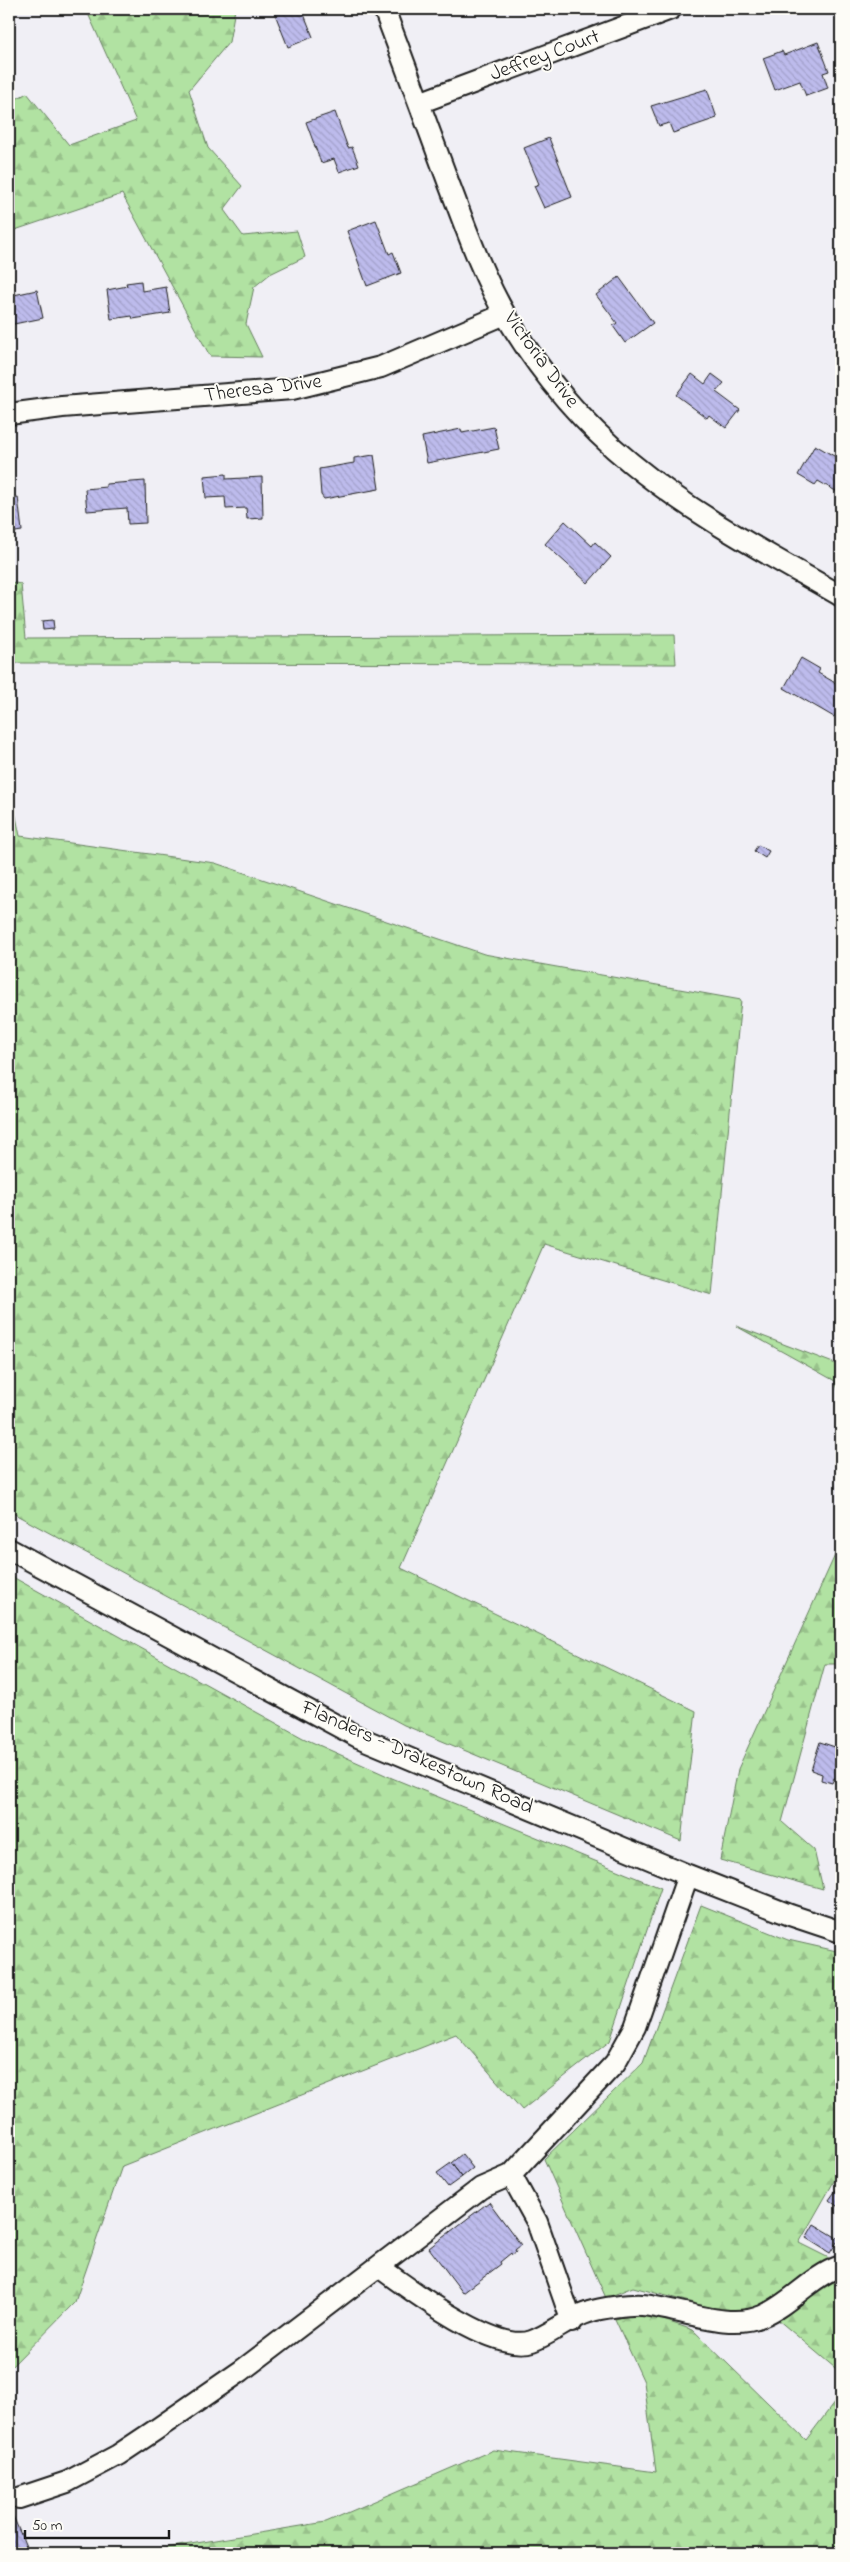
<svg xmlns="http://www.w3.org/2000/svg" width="850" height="2562" font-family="'Indie Flower',sans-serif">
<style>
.forest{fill:url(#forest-firs);stroke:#667f5f}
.building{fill:url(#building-back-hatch);stroke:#1c1c1c}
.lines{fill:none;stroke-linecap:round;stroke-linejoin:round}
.minor-casing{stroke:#1c1c1c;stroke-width:24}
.minor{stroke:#fdfcf7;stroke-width:20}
.labels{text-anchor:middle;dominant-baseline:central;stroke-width:4;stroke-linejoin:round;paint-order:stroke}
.street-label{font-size:21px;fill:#1c1c1c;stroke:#fdfcf7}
</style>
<defs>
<pattern id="forest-firs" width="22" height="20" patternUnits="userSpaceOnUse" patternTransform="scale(1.25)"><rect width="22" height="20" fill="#b1e2a2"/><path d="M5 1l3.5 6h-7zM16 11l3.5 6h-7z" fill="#98c18b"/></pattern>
<pattern id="building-back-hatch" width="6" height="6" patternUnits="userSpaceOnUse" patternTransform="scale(1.25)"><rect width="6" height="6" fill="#bdbbec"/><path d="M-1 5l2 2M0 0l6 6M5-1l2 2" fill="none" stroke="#a2a0ca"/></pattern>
</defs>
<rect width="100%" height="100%" fill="#f0eff5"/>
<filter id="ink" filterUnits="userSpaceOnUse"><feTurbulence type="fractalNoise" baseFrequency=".02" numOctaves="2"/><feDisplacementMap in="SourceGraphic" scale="10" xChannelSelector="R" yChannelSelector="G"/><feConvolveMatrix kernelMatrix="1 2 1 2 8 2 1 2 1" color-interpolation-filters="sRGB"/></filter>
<g filter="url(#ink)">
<path class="forest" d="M86 9H235L229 42 189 90 208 148 242 186 224 210 243 236 297 231 305 257 270 274 254 287 246 324 262 357 210 356 122 194 9 232V103L27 93 69 145 136 121Z
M9 582 21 584 26 638 674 635 676 664 17 663 9 673Z
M9 783 20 836 215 863 484 954 741 1000 712 1295 544 1244 401 1568 696 1711 681 1841 404 1725 9 1511Z
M736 1326 841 1366V1398L835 1381Z
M841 1542V1664H825L782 1822 814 1850 823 1889 720 1860 738 1769Z
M9 1575 303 1738 392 1778 661 1888 610 2041 522 2110 456 2034 122 2166 75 2302 9 2369Z
M701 1905 788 1940 841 1952V2169L799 2243 831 2259 759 2307 727 2312 633 2287 606 2298 544 2159 643 2063Z
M841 2277V2373L777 2319Z
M643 2313 693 2330 806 2440 841 2394V2553H135L326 2522 493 2450 656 2472 644 2382 615 2319Z"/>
<path class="building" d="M273 9H302L313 37 288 47Z
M818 42 829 71 823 73 828 88 806 96 800 81 775 90 763 58 782 51 784 55Z
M707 89 717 118 673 133 669 123 659 126 651 106Z
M335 112 348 148 352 147 359 165 339 172 334 159 321 163 306 122Z
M549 138 572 197 544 208 534 186 539 184 524 148Z
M376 220 389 254 393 252 401 273 367 286 347 231Z
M619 277 653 323 625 343 613 326 617 323 596 295Z
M141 281 142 291 166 287 170 313 133 319 132 316 111 319 107 290 127 286 126 283Z
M37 290 43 318 9 325V296Z
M692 374 705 384 712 374 724 383 716 392 740 410 726 428 709 415 707 418 676 395Z
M494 427 499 449 427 463 422 437 461 429 462 433Z
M815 445 841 460V494L818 481 815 485 798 475Z
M374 455 379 489 324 499 321 495 319 469 354 463V458Z
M226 474V479L262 477 263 518 247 519 246 508 226 509 225 497 206 498 204 476Z
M145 481 146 523 128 524 127 508 87 511 85 489 106 487V484Z
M18 497 22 531 9 533V498Z
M565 521 592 546 595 542 611 557 588 583 545 544Z
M53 620 54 629 43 630 42 621Z
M801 658 820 669 818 673 841 686V704L834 717 784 688Z
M758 845 769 851 765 858 754 851Z
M841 1738V1780L834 1778 832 1783 821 1780 822 1774 811 1770 820 1742 838 1748Z
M462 2154 473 2168 462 2177 451 2163Z
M451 2163 462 2177 448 2187 437 2173Z
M839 2186 841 2187V2209L829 2200Z
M489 2202 521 2245 515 2250 516 2252 512 2255 511 2253 500 2262 501 2264 463 2293 429 2248Z
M814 2224 839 2239 830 2253 806 2238Z
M13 2516 27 2549 9 2553V2518Z"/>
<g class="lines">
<g class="minor-casing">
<path id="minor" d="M384 9C406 67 427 125 449 184 466 228 482 275 506 316 539 371 581 422 631 463 695 516 770 555 841 596
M419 103 671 9
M9 414 62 407 292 389 381 367 505 314
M9 1549 358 1737 688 1875 790 1915 841 1932
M511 2175 537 2222 572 2322
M379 2267C409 2289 495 2354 532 2341 552 2334 569 2318 589 2312 601 2308 630 2304 642 2305 678 2308 728 2331 762 2316 791 2304 811 2276 841 2266
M19 2498 67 2482 118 2455 154 2431 241 2371 481 2188 511 2175 615 2063 635 2027 688 1875"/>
</g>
<use href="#minor" class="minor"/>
</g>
</g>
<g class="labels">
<g class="street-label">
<text transform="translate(545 56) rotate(-20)">Jeffrey Court</text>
<text transform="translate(541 360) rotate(54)">Victoria Drive</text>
<text transform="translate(263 389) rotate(-7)">Theresa Drive</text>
<text transform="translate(417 1758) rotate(24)">Flanders - Drakestown Road</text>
</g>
</g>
<rect width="850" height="2562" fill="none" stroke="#fdfcf7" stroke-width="30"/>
<rect x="15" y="15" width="820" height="2532" fill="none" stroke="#1c1c1c" stroke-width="2" filter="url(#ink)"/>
<path d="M25 2530v8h144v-8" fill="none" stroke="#1c1c1c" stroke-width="2.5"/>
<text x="32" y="2530" font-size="15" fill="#1c1c1c" stroke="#fdfcf7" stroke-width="4" paint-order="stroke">50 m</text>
</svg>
